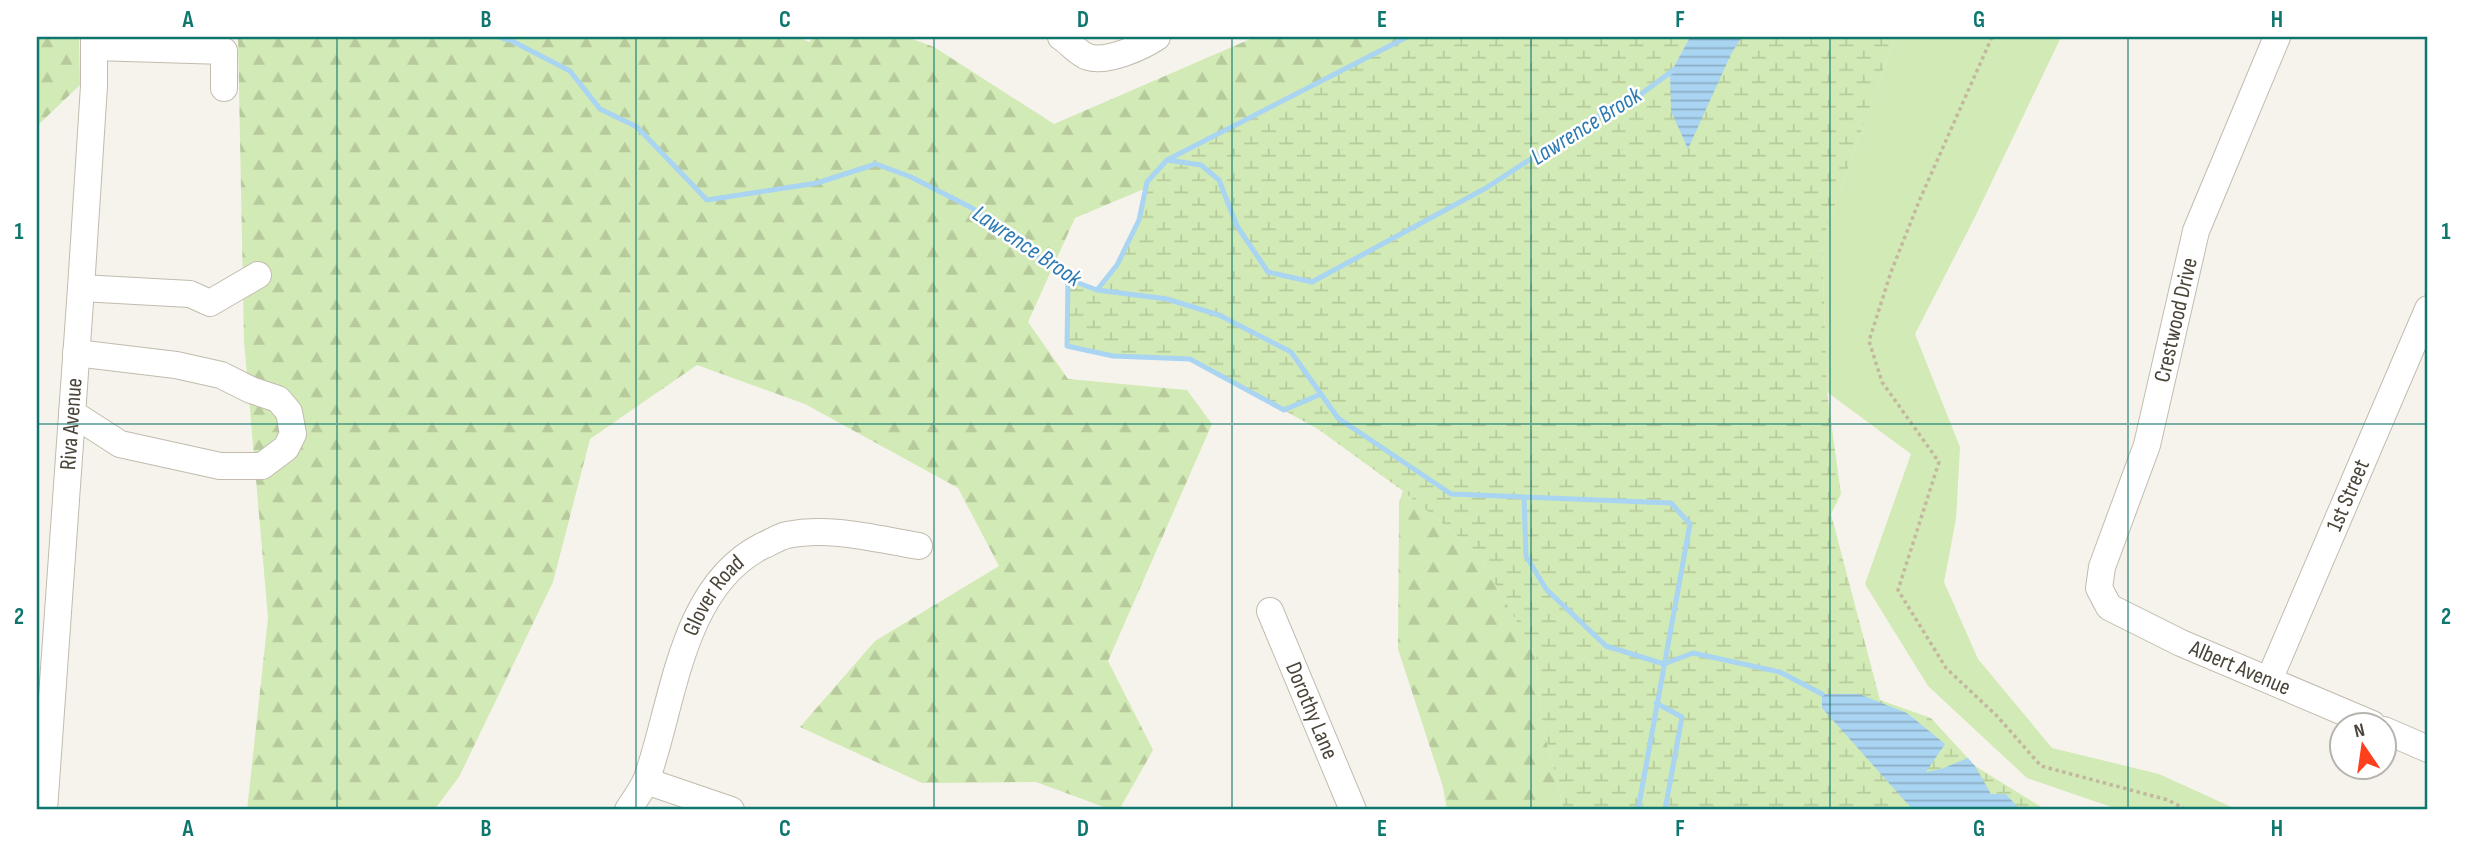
<svg xmlns="http://www.w3.org/2000/svg" width="2465" height="847" font-family="'Sofia Sans Condensed',sans-serif">
<style>
.green{fill:#d2eab5}
.forest{fill:url(#forest-firs)}
.wetland{fill:url(#wetland-marsh)}
.water{fill:url(#water-rules)}
.lines{fill:none;stroke-linecap:round;stroke-linejoin:round}
.stream{stroke:#a9d4f2;stroke-width:5}
.minor-casing{stroke:#c2bbae;stroke-width:28}
.path{stroke:#c4b79f;stroke-width:3.5;stroke-dasharray:3.5 3.5;stroke-linecap:butt}
.minor{stroke:#fff;stroke-width:26}
.grid{fill:none;stroke:#0f766e;stroke-width:2;stroke-opacity:0.55}
.labels{text-anchor:middle;dominant-baseline:central;stroke-width:5;stroke-linejoin:round;paint-order:stroke}
.street-label{font-size:23px;fill:#4b4439;stroke:#fff}
.water-label{font-size:24px;font-style:italic;fill:#2e7ab2;stroke:#fff}
.neatline{fill:none;stroke:#0f766e;stroke-width:2.5}
.grid-label{font-size:23px;text-anchor:middle;font-weight:bold;fill:#0f766e}
</style>
<defs>
<pattern id="forest-firs" width="22" height="20" patternUnits="userSpaceOnUse" patternTransform="scale(1.75)"><rect width="22" height="20" fill="#d2eab5"/><path d="M5 1l3.5 6h-7zM16 11l3.5 6h-7z" fill="#b6ca9c"/></pattern>
<pattern id="wetland-marsh" width="20" height="14" patternUnits="userSpaceOnUse" patternTransform="scale(1.75)"><rect width="20" height="14" fill="#d2eab5"/><path d="M1 5h8M5 5V1M11 12h8M15 12V8" fill="none" stroke="#b6ca9c"/></pattern>
<pattern id="water-rules" width="6" height="5" patternUnits="userSpaceOnUse" patternTransform="scale(1.75)"><rect width="6" height="5" fill="#a9d4f2"/><path d="M0 2.5h6" fill="none" stroke="#8caec5"/></pattern>
</defs>
<rect width="100%" height="100%" fill="#f6f3ec"/>
<path class="green" d="M1895 37H2061L1975 217 1915 334 1960 447 1956 519 1944 582 1978 659 2052 748 2159 774 2238 810H2120L2027 778 1928 686 1865 584 1911 454 1827 392 1822 241Z"/>
<path class="forest" d="M37 37H79L80 85 37 126Z
M238 37H798L809 42 814 37H907L934 47 1054 124 1255 37H1419L1201 165 1075 218 1028 322 1068 379 1187 390 1212 424 1108 661 1153 750 1119 810H1112L1036 782 922 783 800 727 875 641 999 566 958 488 805 404 697 365 590 439 553 582 459 777 434 810H247L268 618 244 341Z
M1403 491 1476 551 1535 653 1543 727 1564 810H1447L1443 787 1398 649 1399 503Z"/>
<path class="wetland" d="M1407 37H1690L1670 74 1731 53 1742 37H1895L1822 241 1827 392 1841 494 1831 514 1880 700 1931 718 1975 766 2046 810H1564L1543 727 1535 653 1476 551 1403 491 1318 429 1190 359 1113 356 1067 346 1068 279 1097 290 1117 265 1139 220 1147 182 1167 160Z"/>
<path class="water" d="M1690 37H1742L1731 54 1688 149 1671 111 1670 74Z
M1822 694H1859L1907 713 1945 744 1926 772 1941 769 1968 758 1975 766 1991 794H2006L2020 810H1913L1822 708Z"/>
<g class="lines">
<path class="stream" d="M499 37 512 41 570 71 600 109 637 127 707 200 817 183 876 164 911 177 972 208 1068 279 1097 290 1117 265 1139 220 1147 182 1167 160 1201 165 1219 180 1237 226 1268 272 1312 282 1486 188 1591 120 1641 94 1675 69
M1167 160 1407 37
M1068 279 1067 346 1113 356 1190 359 1284 410 1321 394
M1097 290 1167 299 1219 315 1291 352 1338 418 1451 494 1671 503 1690 524 1638 810
M1524 497 1526 556 1546 589 1606 646 1664 664 1693 653 1780 672 1822 694
M1656 703 1682 717 1665 810"/>
<g class="minor-casing">
<g id="minor">
<path d="M1061 37C1069 42 1079 54 1088 57 1107 63 1142 47 1157 37"/>
<path id="s1" d="M2277 37 2196 231 2147 445 2102 567 2099 588 2109 607 2181 643 2372 724"/>
<path d="M94 47 224 51V88"/>
<path d="M81 288 190 294 210 303 258 275"/>
<path d="M72 413 120 444 220 466H262L286 448 293 434 289 412 278 399 251 390 221 375 176 365 76 353"/>
<path id="s2" d="M1270 611 1353 810"/>
<path id="s3" d="M2269 680 2428 309"/>
<path d="M2384 730 2428 749"/>
<path d="M646 781 731 810"/>
<path id="s4" d="M44 810 81 288 94 86V37"/>
<path id="s5" d="M628 810C634 800 643 789 647 778 674 702 681 587 762 546 770 543 778 537 787 535 830 526 876 539 919 546"/>
</g>
</g>
<path class="path" d="M1992 37 1920 199 1891 272 1869 341 1882 382 1939 462 1898 590 1946 668 1997 716 2041 766 2168 800 2187 810"/>
<use href="#minor" class="minor"/>
</g>
<path class="grid" d="M337 37V810M636 37V810M934 37V810M1232 37V810M1531 37V810M1830 37V810M2128 37V810M37 424H2428"/>
<g class="labels">
<g class="street-label">
<text transform="translate(2176 320) rotate(-77)">Crestwood Drive</text>
<text stroke="none"><textPath href="#s4" startOffset="387">Riva Avenue</textPath></text>
<text stroke="none"><textPath href="#s3" startOffset="201">1st Street</textPath></text>
<text stroke="none"><textPath href="#s5" startOffset="233">Glover Road</textPath></text>
<text stroke="none"><textPath href="#s1" startOffset="747">Albert Avenue</textPath></text>
<text stroke="none"><textPath href="#s2" startOffset="108">Dorothy Lane</textPath></text>
</g>
<g class="water-label">
<text transform="translate(1586 126) rotate(-32)">Lawrence Brook</text>
<text transform="translate(1027 246) rotate(34)">Lawrence Brook</text>
</g>
</g>
<rect width="2465" height="847" fill="none" stroke="#ffffff" stroke-width="77"/>
<g transform="translate(2363 746) rotate(347)"><circle r="33" fill="#ffffff" stroke="#b7b4b0" stroke-width="2"/>
<path d="M0-5L12 26L0 18L-12 26Z" fill="#fc3f1d"/>
<text y="-10" font-size="19" font-weight="bold" text-anchor="middle" fill="#4b4439">N</text>
</g>
<rect x="38" y="38" width="2388" height="770" class="neatline"/>
<g class="grid-label">
<text x="188" y="27">A</text>
<text x="486" y="27">B</text>
<text x="785" y="27">C</text>
<text x="1083" y="27">D</text>
<text x="1382" y="27">E</text>
<text x="1680" y="27">F</text>
<text x="1979" y="27">G</text>
<text x="2277" y="27">H</text>
<text x="19" y="239">1</text>
<text x="2446" y="239">1</text>
<text x="19" y="624">2</text>
<text x="2446" y="624">2</text>
<text x="188" y="836">A</text>
<text x="486" y="836">B</text>
<text x="785" y="836">C</text>
<text x="1083" y="836">D</text>
<text x="1382" y="836">E</text>
<text x="1680" y="836">F</text>
<text x="1979" y="836">G</text>
<text x="2277" y="836">H</text>
</g>
</svg>
